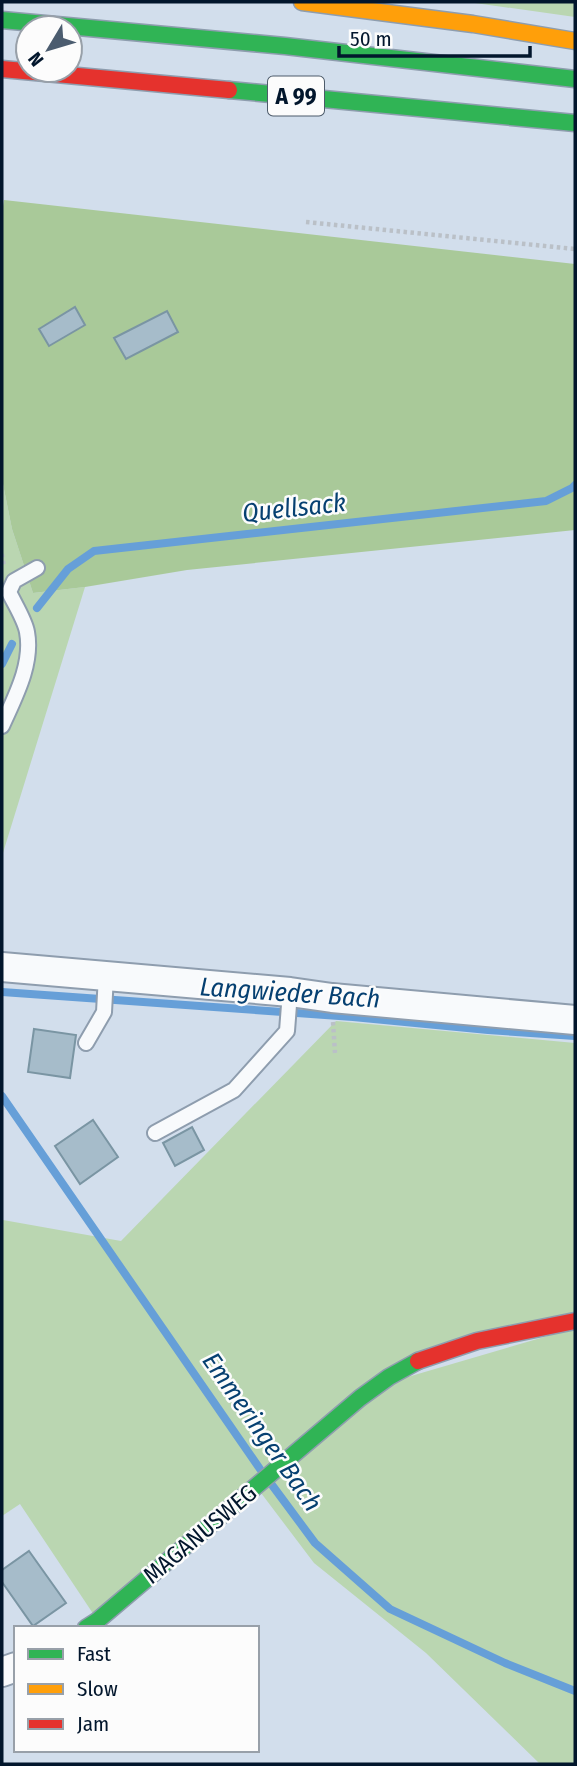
<svg xmlns="http://www.w3.org/2000/svg" width="577" height="1766" font-family="'Fira Sans Condensed',sans-serif">
<style>
.green{fill:#bad6b1}
.forest{fill:#a9c999}
.lines{fill:none;stroke-linecap:round;stroke-linejoin:round}
.stream{stroke:#669fd8;stroke-width:8}
.building{fill:#a6bcca;stroke:#7a95a3;stroke-width:2}
.lane-casing{stroke:#8e9dae;stroke-width:18}
.street-casing{stroke:#8e9dae;stroke-width:32}
.fast-casing{stroke:#8e9dae;stroke-width:19}
.slow-casing{stroke:#8e9dae;stroke-width:19}
.jam-casing{stroke:#8e9dae;stroke-width:19}
.path{stroke:#bac0c7;stroke-width:4.5;stroke-dasharray:3.5 3.5;stroke-linecap:butt}
.lane{stroke:#f8fafc;stroke-width:14}
.street{stroke:#f8fafc;stroke-width:28}
.fast{stroke:#30b455;stroke-width:16}
.slow{stroke:#ff9f0a;stroke-width:16}
.jam{stroke:#e5322d;stroke-width:16}
.labels{text-anchor:middle;dominant-baseline:central;stroke-width:5;stroke-linejoin:round;paint-order:stroke}
.shield{fill:#fcfcfc;stroke:#4d5b6a;stroke-width:2}
.shield-label{font-size:23px;font-weight:bold;fill:#02162c}
.street-label{font-size:24px;fill:#02162c;stroke:#fcfcfc}
.water-label{font-size:26px;font-style:italic;fill:#064071;stroke:#fcfcfc}
</style>
<rect width="100%" height="100%" fill="#d2deec"/>
<path class="green" d="M468 2H575V17Z
M2 479 12 529 33 593 85 587 2 856Z
M336 1021 575 1043V1315L456 1340 96 1618 20 1504 2 1516 3 1220 121 1241Z
M575 1328V1764H540L426 1653 314 1563 258 1489 394 1381Z"/>
<path class="forest" d="M4 200 575 264V530L187 570 85 587 33 593 12 529 2 479V212Z"/>
<g class="lines">
<path class="stream" d="M37 608 68 569 94 551 546 501 572 488 575 485
M2 664 12 644
M2 992 353 1017 488 1030 575 1036
M2 1096 260 1469
M272 1485 315 1543 390 1609 505 1663 575 1691"/>
</g>
<path class="building" d="M75 307 85 325 49 346 39 329Z
M167 311 178 332 126 359 114 338Z
M34 1029 76 1035 70 1078 28 1072Z
M93 1120 118 1157 80 1184 55 1146Z
M192 1127 204 1150 175 1166 163 1143Z
M29 1551 66 1603 33 1626 2 1582V1570Z"/>
<g class="lines">
<g class="lane-casing">
<path id="lane" d="M2 726C15 697 33 664 27 632 25 620 14 603 9 592L14 581 37 568
M86 1043 104 1012 106 976
M155 1133 234 1090 287 1031 290 992"/>
</g>
<g class="street-casing">
<path id="street" d="M2 967 290 992 332 998 575 1020
M2 1672 16 1667"/>
</g>
<g class="fast-casing">
<path id="fast" d="M2 20 285 46 575 79
M229 90 575 123
M86 1628 97 1621 360 1398 389 1377 418 1361"/>
</g>
<g class="slow-casing">
<path id="slow" d="M302 2 473 24 575 41"/>
</g>
<g class="jam-casing">
<path id="jam" d="M2 69 229 90
M418 1361 477 1341 575 1321"/>
</g>
<path class="path" d="M306 222 575 249
M2 554 4 567
M333 1022 335 1053"/>
<use href="#lane" class="lane"/>
<use href="#street" class="street"/>
<use href="#fast" class="fast"/>
<use href="#slow" class="slow"/>
<use href="#jam" class="jam"/>
</g>
<g class="labels">
<rect class="shield" x="268" y="76.5" width="56" height="39" rx="5"/>
<g class="shield-label">
<text x="296" y="96">A 99</text>
</g>
<g class="street-label">
<text transform="translate(200 1534) rotate(-40)">MAGANUSWEG</text>
</g>
<g class="water-label">
<text transform="translate(294 508) rotate(-6)">Quellsack</text>
<text transform="translate(290 993) rotate(4)">Langwieder Bach</text>
<text transform="translate(262 1432) rotate(55)">Emmeringer Bach</text>
</g>
</g>
<rect width="577" height="1766" fill="none" stroke="#02162c" stroke-width="7"/>
<rect x="14" y="1626" width="245" height="126" fill="#fcfcfc" stroke="#98a0a9" stroke-width="2"/>
<rect x="28" y="1649" width="35" height="10" fill="#30b455" stroke="#98a0a9" stroke-width="2"/>
<text x="77" y="1661" font-size="21" fill="#02162c">Fast</text>
<rect x="28" y="1684" width="35" height="10" fill="#ff9f0a" stroke="#98a0a9" stroke-width="2"/>
<text x="77" y="1696" font-size="21" fill="#02162c">Slow</text>
<rect x="28" y="1719" width="35" height="10" fill="#e5322d" stroke="#98a0a9" stroke-width="2"/>
<text x="77" y="1731" font-size="21" fill="#02162c">Jam</text>
<g transform="translate(49 49) rotate(232)"><circle r="33" fill="#fcfcfc" stroke="#98a0a9" stroke-width="2"/>
<path d="M0-5L12 26L0 18L-12 26Z" fill="#4b5c6f"/>
<text y="-10" font-size="19" font-weight="bold" text-anchor="middle" fill="#02162c">N</text>
</g>
<path d="M339 46v10h191v-10" fill="none" stroke="#02162c" stroke-width="3.5"/>
<text x="350" y="46" font-size="21" fill="#02162c" stroke="#fcfcfc" stroke-width="5" paint-order="stroke">50 m</text>
</svg>
